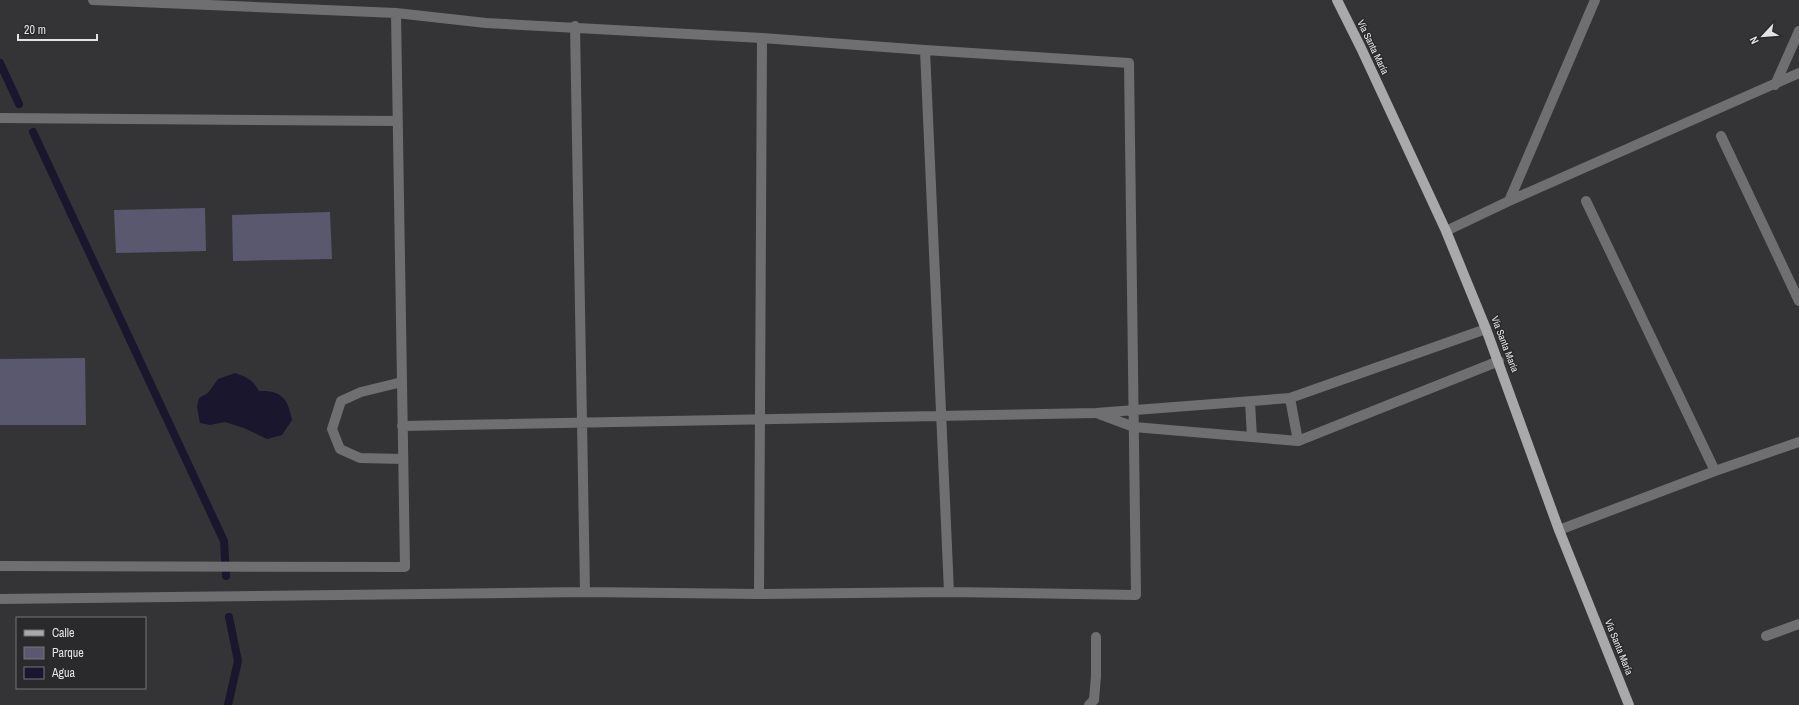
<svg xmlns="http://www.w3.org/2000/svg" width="1799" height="705" font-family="'Archivo Narrow',sans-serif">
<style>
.green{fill:#5a586e}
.water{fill:#19162d}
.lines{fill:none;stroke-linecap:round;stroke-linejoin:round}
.stream{stroke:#19162d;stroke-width:8}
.minor{stroke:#6f6f71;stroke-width:10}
.major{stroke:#a9a9ac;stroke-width:10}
.labels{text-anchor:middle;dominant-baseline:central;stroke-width:3;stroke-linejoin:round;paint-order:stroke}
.street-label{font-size:10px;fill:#e3e3e5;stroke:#2a2a2d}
</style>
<rect width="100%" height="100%" fill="#343437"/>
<path class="green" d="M205 208 206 251 116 253 114 210Z
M330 212 332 259 233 261 232 215Z
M85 358 86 425H0V359Z"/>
<path class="water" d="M235 373C247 377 253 380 259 391 282 390 288 399 292 420L282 435 267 439 244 428 225 422 210 425 200 423 197 407 199 398 208 393 218 379Z"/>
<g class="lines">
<path class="stream" d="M0 63 19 104
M33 132 224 541 226 576
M228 705 238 661 229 617"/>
<path class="minor" d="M575 26 585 592
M925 50 949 592
M1775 85 1799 31
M0 118 398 121
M1721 136 1799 301
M1509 201 1595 0
M1586 201 1715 471
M1446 231 1509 201 1799 73
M402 382 361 392 341 401 332 429 340 449 360 458 403 459
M1290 398 1298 441
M1250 402 1252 437
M1099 414 1134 427 1298 441 1499 361
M402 426 1096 413 1290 398 1486 329
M1559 530 1715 471 1799 442
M0 566 405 567 396 13
M759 594 762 38
M0 599 585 592 759 594 949 592 1136 595 1129 63 925 50 762 38 486 23 396 13 93 0
M1766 636 1799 624
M1089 705 1094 700 1096 676V637"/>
<path class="major" d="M1337 0 1361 48 1446 231 1486 329 1559 530 1629 705"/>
</g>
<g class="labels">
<g class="street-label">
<text transform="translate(1373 47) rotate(64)">Vía Santa María</text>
<text transform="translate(1505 344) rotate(69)">Vía Santa María</text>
<text transform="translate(1619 647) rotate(68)">Vía Santa María</text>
</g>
</g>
<rect x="16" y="617" width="130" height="72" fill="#2a2a2d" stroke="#747477"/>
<rect x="24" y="630" width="20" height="6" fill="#a9a9ac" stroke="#747477"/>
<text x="52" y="637" font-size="12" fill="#e3e3e5">Calle</text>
<rect x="24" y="647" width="20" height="12" fill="#5a586e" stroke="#747477"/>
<text x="52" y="657" font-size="12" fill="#e3e3e5">Parque</text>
<rect x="24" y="667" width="20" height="12" fill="#19162d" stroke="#747477"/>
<text x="52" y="677" font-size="12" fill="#e3e3e5">Agua</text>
<g transform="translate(1763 36) rotate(244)" stroke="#2a2a2d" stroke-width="3" paint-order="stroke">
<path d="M0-3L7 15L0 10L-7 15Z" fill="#e3e3e5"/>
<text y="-6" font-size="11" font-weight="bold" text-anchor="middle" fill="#e3e3e5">N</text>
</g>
<path d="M18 34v6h79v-6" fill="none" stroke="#e3e3e5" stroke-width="2"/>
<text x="24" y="34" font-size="12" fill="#e3e3e5" stroke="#2a2a2d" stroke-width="3" paint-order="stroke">20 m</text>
</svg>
